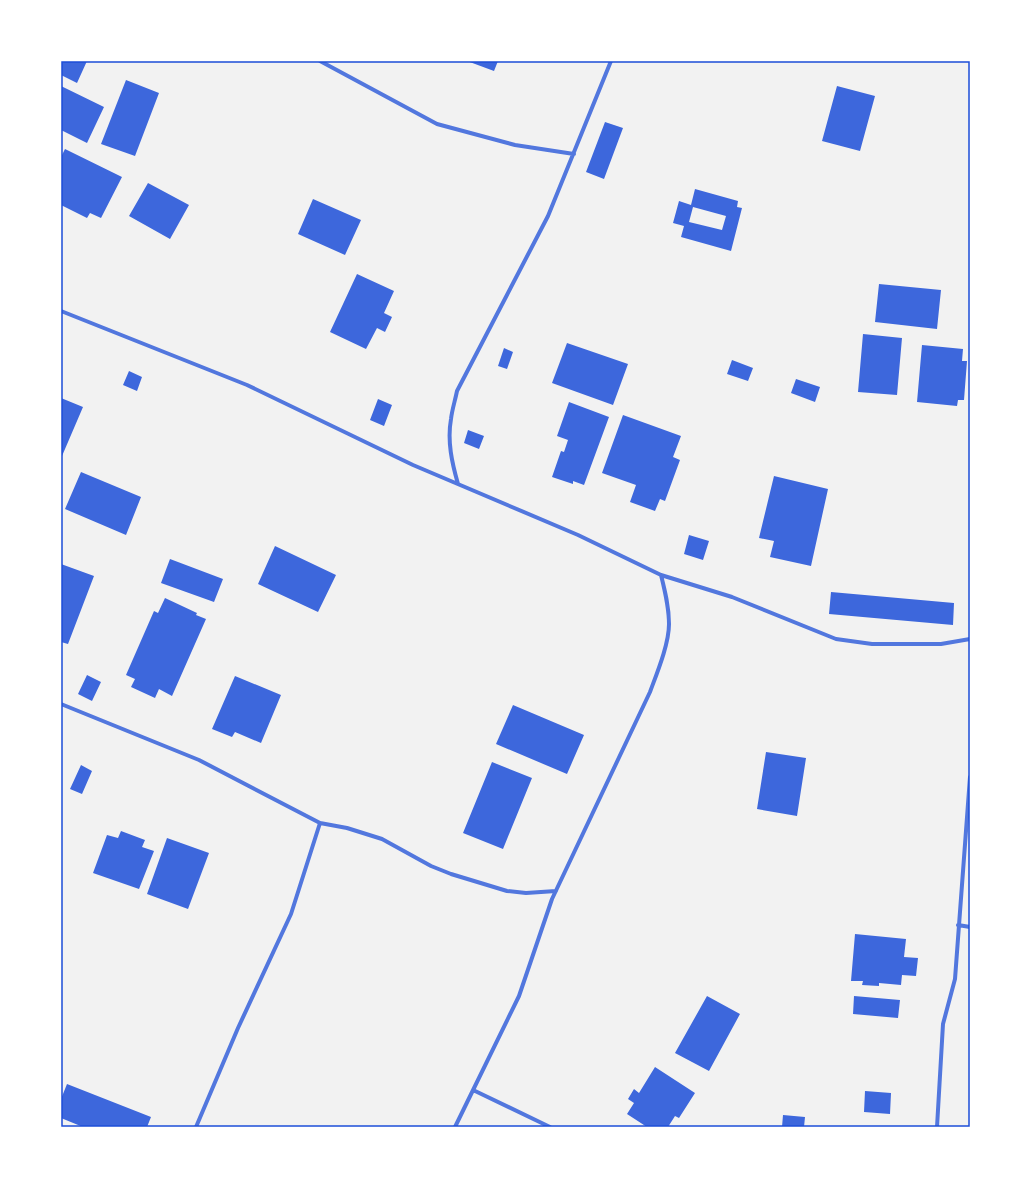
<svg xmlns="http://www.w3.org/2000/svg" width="1031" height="1188" font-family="'Space Grotesk',sans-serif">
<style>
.building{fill:#3d67dc;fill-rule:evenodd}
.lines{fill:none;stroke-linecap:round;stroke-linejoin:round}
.minor{stroke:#5277de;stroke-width:4}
.neatline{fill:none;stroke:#1d4ed8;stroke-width:1.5}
</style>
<rect width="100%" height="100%" fill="#f2f2f2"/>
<path class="building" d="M61 61H87L77 83 61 75Z
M467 61H498L494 71Z
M126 80 159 93 135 156 101 144Z
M61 86 104 107 87 143 61 130Z
M837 86 875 96 860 151 822 141Z
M605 122 623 128 604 179 586 172Z
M65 149 122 177 101 218 90 213 87 218 61 205V157Z
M148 183 189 205 170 239 129 216Z
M695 189 738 201 737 207 742 208 731 251 681 237 684 226 673 223 679 201 691 205ZM693 207 726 216 722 230 689 222Z
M313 199 361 220 345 255 298 234Z
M357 274 394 291 384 313 392 317 385 332 377 328 366 349 330 332Z
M879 284 941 290 937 329 875 322Z
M863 334 902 338 897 395 858 392Z
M567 343 628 364 613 405 552 383Z
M922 345 963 349 962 361H967L964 400H958L957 406 917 402Z
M504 348 513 352 507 369 498 366Z
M732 360 753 368 748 381 727 374Z
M129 371 142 377 137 391 123 385Z
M796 379 820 387 815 402 791 393Z
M61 398 83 407 62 456H61Z
M378 399 392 405 384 426 370 420Z
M569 402 609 417 584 485 573 481V484L552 477 561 451 564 452 568 440 557 436Z
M623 415 681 436 673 457 680 460 665 501 660 499 655 511 630 502 636 485 602 473Z
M468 430 484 436 479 449 464 443Z
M81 472 141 497 126 535 65 509Z
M774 476 828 489 811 566 770 557 774 541 759 538Z
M689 535 709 541 703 560 684 554Z
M275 546 336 575 318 612 258 584Z
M170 559 223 579 214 602 161 583Z
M61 564 94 576 68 644 61 642Z
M831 592 954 603 953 625 829 614Z
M165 598 197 613 196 615 206 619 172 696 159 689 155 698 131 687 135 679 126 675 154 611 158 613Z
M87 675 101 682 92 701 78 694Z
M235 676 281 695 261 743 235 732 232 737 212 729Z
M513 705 584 735 567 774 496 744Z
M766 752 806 758 797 816 757 809Z
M492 762 532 778 503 849 463 833Z
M81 765 92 771 82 794 70 789Z
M121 831 145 840 142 847 154 851 139 889 93 873 107 835 118 838Z
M167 838 209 853 188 909 147 894Z
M855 934 906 939 904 957 918 958 916 976 902 975 901 985 879 983V986L862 985 863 981H851Z
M707 996 740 1014 709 1071 675 1053Z
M854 996 900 1000 898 1018 853 1014Z
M655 1067 695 1093 679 1118 675 1116 668 1127H647L627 1114 634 1103 628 1099 634 1089 639 1093Z
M67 1084 151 1117 147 1127H83L61 1118V1099Z
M865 1091 891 1093 890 1114 864 1112Z
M783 1115 805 1117 804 1127H782Z"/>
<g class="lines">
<path class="minor" d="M320 61 437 124 515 145 574 154
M61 311 247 385 413 465 578 535 661 575C665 591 669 607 669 624 669 644 657 673 650 692L552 899 519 996 455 1127
M458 484C452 463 447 441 451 419 452 410 455 401 457 391L548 216 611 61
M661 575 732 597 836 639 872 644H941L970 639
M61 704 199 760 320 823 347 828 382 839 431 866 451 874 507 891 526 893 556 891
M958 925 970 927
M473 1090 550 1127
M196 1127 238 1028 291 914 320 823
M937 1127 943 1024 955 979 970 777"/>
</g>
<rect width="1031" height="1188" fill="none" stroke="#ffffff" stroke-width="124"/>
<rect x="62" y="62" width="907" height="1064" class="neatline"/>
</svg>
